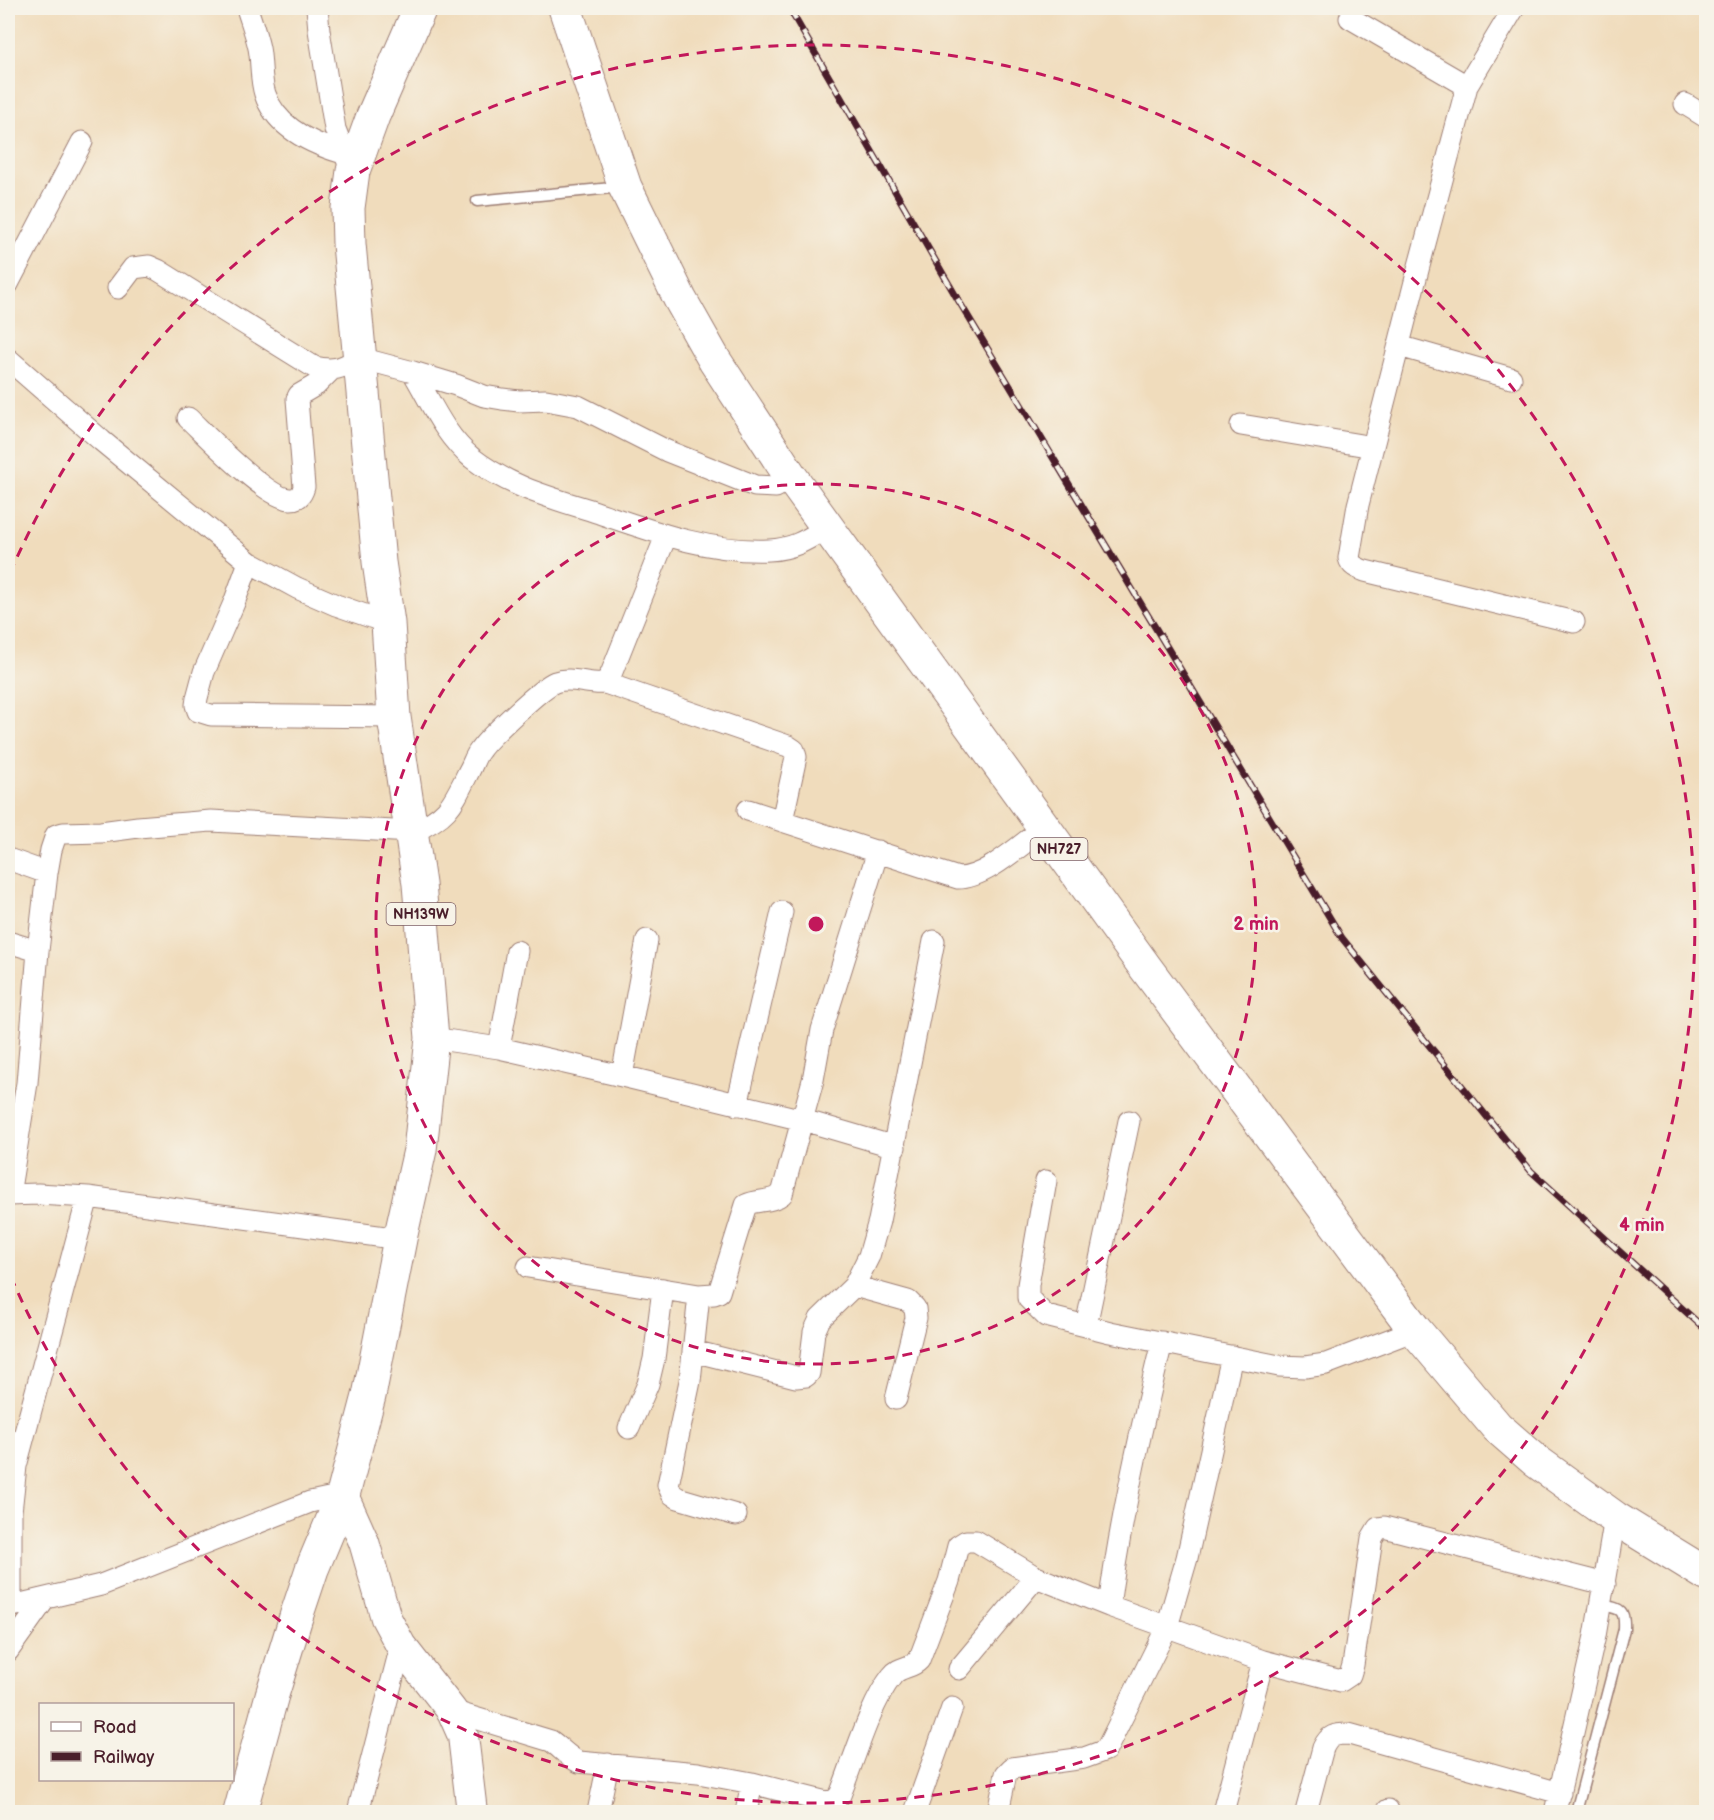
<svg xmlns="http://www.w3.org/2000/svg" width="1714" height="1820" font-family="'Balsamiq Sans',sans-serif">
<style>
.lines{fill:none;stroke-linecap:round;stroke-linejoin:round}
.lane-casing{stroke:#9d7e74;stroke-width:13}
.street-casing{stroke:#9d7e74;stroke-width:23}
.secondary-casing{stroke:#9d7e74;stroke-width:32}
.highway-casing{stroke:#9d7e74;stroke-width:35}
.lane{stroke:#fff;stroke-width:10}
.street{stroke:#fff;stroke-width:21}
.secondary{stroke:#fff;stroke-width:30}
.highway{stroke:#fff;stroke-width:33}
.rail-casing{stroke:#4a1f2b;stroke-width:7}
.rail{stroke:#f7f3e8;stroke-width:4.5;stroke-dasharray:14;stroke-linecap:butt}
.ring{fill:none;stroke:#c2185b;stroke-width:3;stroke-dasharray:10 8}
.labels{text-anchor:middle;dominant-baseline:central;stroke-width:5;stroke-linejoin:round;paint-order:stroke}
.shield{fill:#f7f3e8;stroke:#7e5f64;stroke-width:1.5}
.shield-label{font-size:14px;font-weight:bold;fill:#4a1f2b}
.centre{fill:#c2185b;stroke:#f7f3e8;stroke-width:3}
.ring-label{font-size:18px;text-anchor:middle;font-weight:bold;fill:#c2185b;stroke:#f7f3e8;stroke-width:5;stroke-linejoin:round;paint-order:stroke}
</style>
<rect width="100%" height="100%" fill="#f7f3e8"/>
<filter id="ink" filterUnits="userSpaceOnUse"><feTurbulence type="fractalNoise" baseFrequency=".0167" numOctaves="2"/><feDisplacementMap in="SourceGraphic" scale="12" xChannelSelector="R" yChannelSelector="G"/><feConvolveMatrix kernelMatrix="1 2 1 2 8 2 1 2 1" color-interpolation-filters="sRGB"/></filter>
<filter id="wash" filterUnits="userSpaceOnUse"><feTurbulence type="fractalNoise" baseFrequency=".008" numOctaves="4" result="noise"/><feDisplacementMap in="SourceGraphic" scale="24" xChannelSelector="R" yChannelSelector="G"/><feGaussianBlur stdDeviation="1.35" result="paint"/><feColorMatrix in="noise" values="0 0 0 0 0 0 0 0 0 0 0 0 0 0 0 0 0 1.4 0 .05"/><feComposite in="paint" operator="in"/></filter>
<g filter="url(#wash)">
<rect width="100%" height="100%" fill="#f0dcbc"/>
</g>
<g filter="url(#ink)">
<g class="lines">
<g class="lane-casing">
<path id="lane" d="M477 201 622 187
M1576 1812 1624 1629C1625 1608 1620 1609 1601 1605"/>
</g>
<g class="street-casing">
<path id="street" d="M247 8C251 21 256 34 259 48 262 63 260 79 265 94 276 128 312 144 343 153
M317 8 319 30 335 129 348 162
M1514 8 1467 86 1419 266 1358 505 1349 558C1351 566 1357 568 1365 571L1574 622
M1350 18 1467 86
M1685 104 1706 117
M8 284 82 142
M118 288 133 268 149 266 158 270 314 367C335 372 341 368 360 358L413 372C431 402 444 435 472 458 509 487 552 498 596 512 652 531 710 553 769 550 794 549 808 539 828 527
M1399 346 1511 378
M8 359 102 441 249 562 297 588 336 605 388 623
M413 372 456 385 484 396 502 399 519 401 546 400 578 406 667 451 755 486 776 487 791 477
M188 418C206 435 268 500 291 499 299 499 302 494 304 487L297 399 299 395 316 385 331 370
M1241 425 1373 447
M249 562 234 603 204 672 197 698 196 705 198 711 211 715 394 717
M605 683 788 746 794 750 796 757 782 821
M748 810 958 878C986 878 1021 844 1044 828
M8 859 47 873
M8 942 38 951
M432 1038 499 1048 622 1076 803 1120 895 1147
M499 1048 517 951
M622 1076 647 940
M737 1105 782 912
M1046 1181 1028 1285V1298L1046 1316 1110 1332 1279 1366 1305 1367 1326 1364 1415 1330
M8 1195 38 1194 88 1197 400 1239
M9 1195 27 1083 38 951 47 873 51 850 56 835 63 833 101 832 138 827 211 821 412 832C449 816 452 805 469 771 473 764 475 756 480 750 488 738 542 687 555 682 571 676 588 685 605 683L611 674 666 536
M528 1267 699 1295 714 1294 719 1292 746 1205C758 1199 771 1203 782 1194L813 1080 822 1030 878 851
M854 1286 908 1301 915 1308 916 1318 896 1399
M699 1295 690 1381 668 1485 672 1494 678 1498 736 1515
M1086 1326 1129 1121
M693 1351 796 1377 806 1376 809 1373 814 1332 820 1319 854 1286 869 1256 879 1221 934 941
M629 1428 648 1384 654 1359 663 1289
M11 1606V1512L16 1466 88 1197
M1109 1606C1121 1517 1141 1429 1162 1342
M8 1607 101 1585 310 1502 343 1495
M8 1651 45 1599
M959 1669 1036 1577 1109 1606 1263 1661 1341 1681 1350 1675 1353 1665 1372 1538 1378 1528 1384 1527 1605 1584
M452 1711 551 1741C561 1748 568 1757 579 1762L698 1773 752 1783 826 1802 835 1800 840 1795C854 1760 870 1704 892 1676 899 1666 911 1669 919 1660L949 1581 958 1546 966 1541H976L1036 1577
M358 1812 401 1646
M598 1812 608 1764
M746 1812 752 1783
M915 1812 952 1708
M998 1812 1006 1774 1012 1768 1084 1758 1106 1750 1167 1627 1187 1558 1232 1356
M1223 1812 1263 1661
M1306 1812 1323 1748C1329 1735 1335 1734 1349 1734L1560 1793
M1387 1812 1388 1810
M1555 1812 1595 1636 1615 1518"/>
</g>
<g class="secondary-casing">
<path id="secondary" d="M343 1495 364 1542 386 1618 401 1646 452 1711 463 1736 472 1812"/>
</g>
<g class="highway-casing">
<path id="highway" d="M565 8 625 187 680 299 715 361 791 477 1145 967 1415 1330 1497 1427 1536 1461 1615 1518 1706 1574
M240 1812 272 1695 296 1617 312 1569 343 1495 369 1396 400 1239 420 1150 432 1038 419 884 394 717 388 623 379 562 349 244 348 208 353 171 373 116 420 8"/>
</g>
<use href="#lane" class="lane"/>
<use href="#street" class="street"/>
<use href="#secondary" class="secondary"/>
<use href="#highway" class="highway"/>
<g class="rail-casing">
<path id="rail" d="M789 8 957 298 1342 938 1531 1171 1706 1330"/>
</g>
<use href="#rail" class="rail"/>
</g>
</g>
<g class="ring">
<circle cx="816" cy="924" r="440"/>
<path d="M10 573A879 879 0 1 1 10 1275"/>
</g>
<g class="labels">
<g class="shield">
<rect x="1030.5" y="838" width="57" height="22" rx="4.5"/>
<rect x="386.5" y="903" width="69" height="22" rx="4.5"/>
</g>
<g class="shield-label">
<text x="1059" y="849">NH727</text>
<text x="421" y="914">NH139W</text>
</g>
</g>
<circle cx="816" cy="924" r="9" class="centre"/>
<g class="ring-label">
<text x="1256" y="930">2 min</text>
<text x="1642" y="1231">4 min</text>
</g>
<rect width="1714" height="1820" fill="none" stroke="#f7f3e8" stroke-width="30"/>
<rect x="39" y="1703" width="195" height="78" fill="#f7f3e8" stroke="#b29e9c" stroke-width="1.5"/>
<rect x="51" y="1722" width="30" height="9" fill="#ffffff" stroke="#b29e9c" stroke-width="1.5"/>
<text x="93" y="1733" font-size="18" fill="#4a1f2b">Road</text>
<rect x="51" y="1752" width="30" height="9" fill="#4a1f2b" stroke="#b29e9c" stroke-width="1.5"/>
<text x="93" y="1763" font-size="18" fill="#4a1f2b">Railway</text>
</svg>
